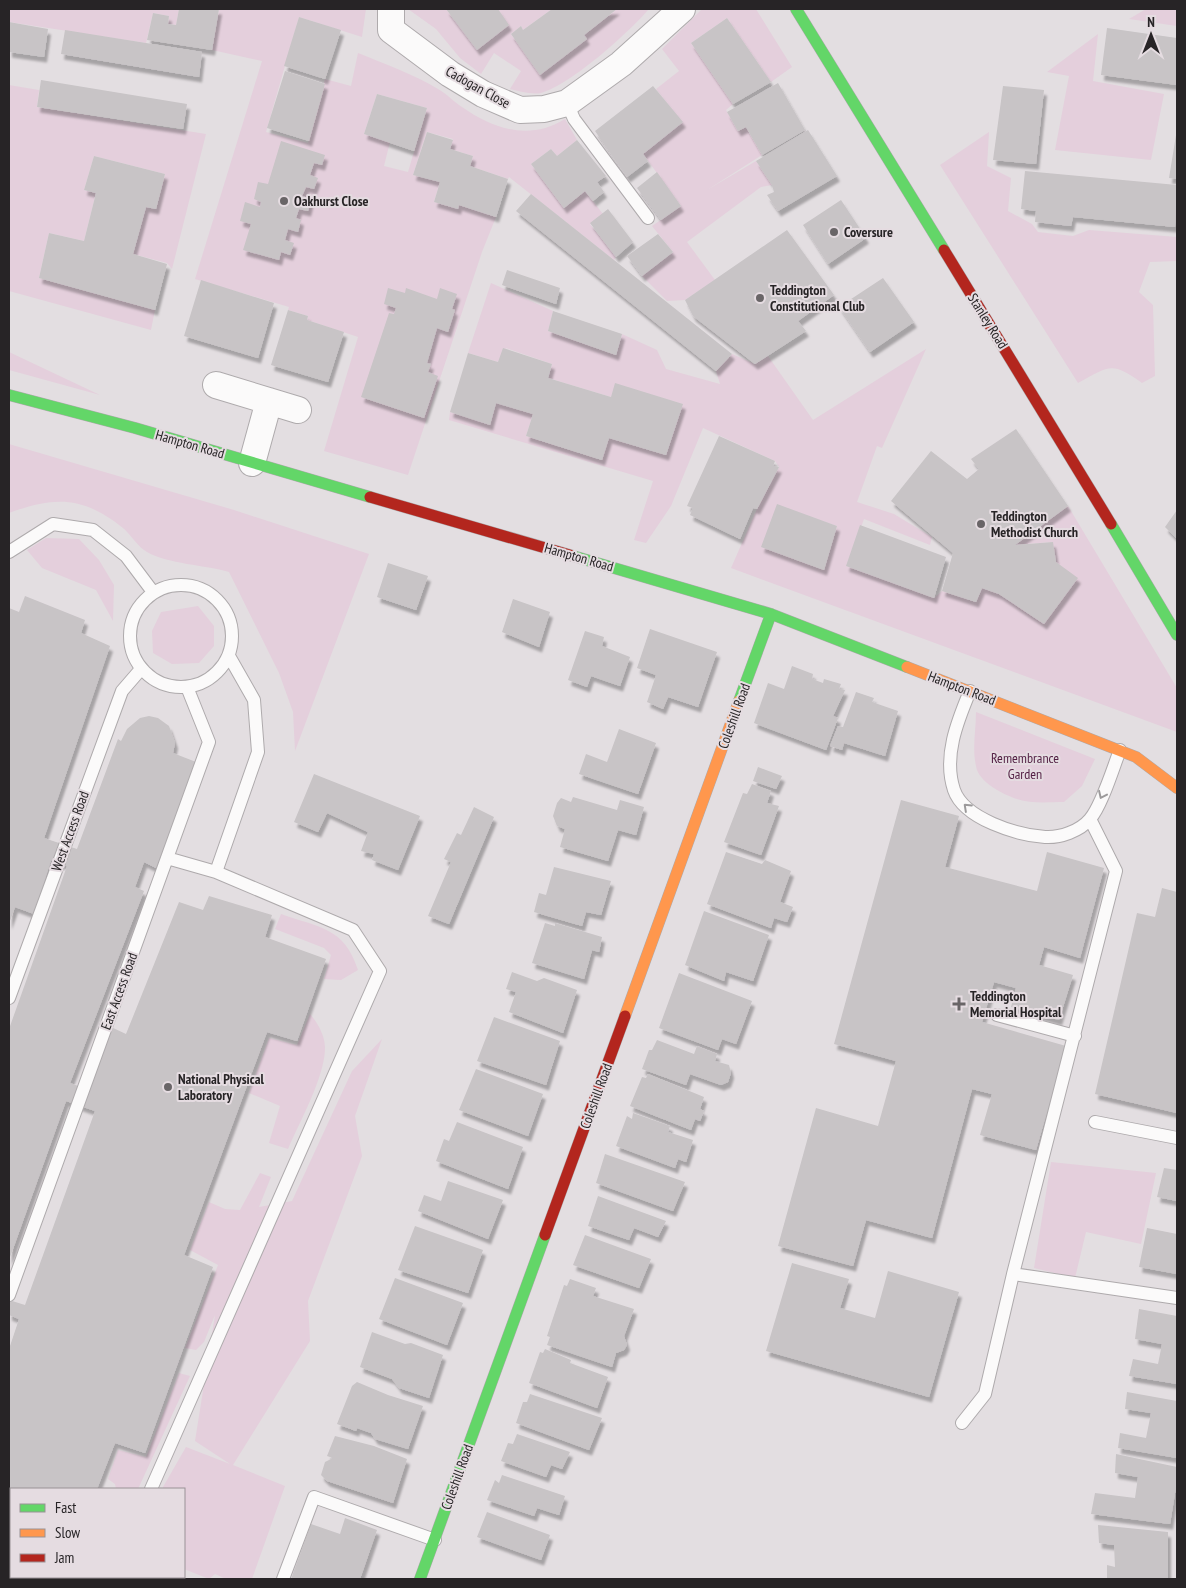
<svg xmlns="http://www.w3.org/2000/svg" width="1186" height="1588" font-family="'PT Sans Narrow',sans-serif">
<style>
.green{fill:#e4cfdc;fill-rule:evenodd}
.building{fill:#c8c4c6;filter:url(#shadow)}
.lines{fill:none;stroke-linecap:round;stroke-linejoin:round}
.lane-casing{stroke:#aeaaac;stroke-width:14}
.street-casing{stroke:#aeaaac;stroke-width:28}
.fast-casing{stroke:#aeaaac;stroke-width:12}
.slow-casing{stroke:#aeaaac;stroke-width:12}
.jam-casing{stroke:#aeaaac;stroke-width:12}
.lane{stroke:#fbfafa;stroke-width:12}
.street{stroke:#fbfafa;stroke-width:26}
.fast{stroke:#63d668;stroke-width:11}
.slow{stroke:#ff974d;stroke-width:11}
.jam{stroke:#b3261e;stroke-width:11}
.oneway{stroke:#9c9a9b}
.poi-dot{fill:#696567;stroke:#e5dce1;stroke-width:2}
.labels{text-anchor:middle;dominant-baseline:central;stroke-width:4;stroke-linejoin:round;paint-order:stroke}
.street-label{font-size:14px;fill:#272426;stroke:#e5dce1}
.poi-label{font-size:14px;font-weight:bold;fill:#272426;stroke:#e5dce1;text-anchor:start}
.park-label{font-size:14px;fill:#521f43;stroke:#e5dce1}
</style>
<defs>
<filter id="shadow"><feDropShadow dx="3" dy="5.5" stdDeviation="1" flood-color="#0004"/></filter>
</defs>
<rect width="100%" height="100%" fill="#e3dee1"/>
<path class="green" d="M9 9H179L176 25 168 24 169 16 153 13 146 43 9 22Z
M219 9H366L362 37 299 17 266 132 308 143 325 79 351 86 358 53C385 64 413 74 438 89 447 94 454 102 462 107 493 129 530 141 565 119L577 140 557 156 551 149 531 164 564 208 585 191 603 214 590 224 616 257 614 260 509 177 508 179 470 166 473 156 450 149 453 139 427 132 413 175 440 182 434 202 459 205 496 217 482 252 408 475 324 451 358 337 307 320 308 316 288 310 289 307 195 279 262 61 212 50ZM377 94 427 108 408 172 384 166 390 142 364 134Z
M408 9H446L455 21 508 25 498 9H552L523 30 521 26 511 34 540 74 584 35 617 9H649C628 33 572 84 541 93 531 95 520 91 510 89L521 71 494 53 481 74 460 58 436 29Z
M702 9H756L792 67 771 82 727 18 691 43 733 104 726 110 738 131 746 127 762 155 707 190 756 161 772 185 761 187 687 242 715 280 685 300 667 301 642 276 673 252 652 226 681 206 643 154 682 122 656 89 679 71 662 49Z
M1146 9H1177V26L1129 19Z
M1098 34 1093 81 1164 94 1151 160 1055 150 1069 76 1047 72Z
M9 85 39 90 37 107 206 134 172 269 167 263 133 254 146 207 156 209 165 174 94 156 84 190 96 193 84 241 49 233 39 278 155 310 151 330 9 291Z
M989 132 987 166 1011 178 1008 211 1032 224 1038 232 1073 236 1089 230 1177 237V261L1150 262 1139 292 1153 305 1155 376 1142 383C1111 361 1110 366 1078 383L940 165Z
M491 283 553 311 548 331 616 355 622 334 657 350 666 369 720 384 716 371 732 354 755 364 768 356 813 420 926 349 882 448 877 446 857 502 894 514 932 537 930 545 864 519 847 566 934 598 942 591 976 602 982 588 999 594 1023 609 1056 562 1052 542 1015 545 1068 506 1177 688V732L731 568 757 509 779 467 775 461 703 428 671 506 646 543 634 540 653 481 449 420 450 412 490 424 496 403 533 414 526 436 601 460 609 438 666 455 682 404 616 384 611 397 548 378 552 364 506 348 498 362 468 353ZM808 516 837 526 824 570 794 559Z
M9 352 100 395 9 370Z
M9 444 234 510 369 554 295 751 293 712 279 673 229 572C205 565 168 564 147 552 138 547 131 535 123 528 83 496 55 496 9 513Z
M46 538 79 539 99 560 114 585 113 621 96 590 42 568 27 550Z
M198 606 214 626V646L199 663 172 664 153 653 152 631 161 612Z
M976 712 1095 759 1082 786 1064 802C1050 802 1031 804 1017 799 1004 795 978 782 976 766 972 748 976 730 976 712Z
M281 914C320 928 344 927 358 970L341 980 324 979 331 955 324 948 275 929Z
M310 1014C318 1023 325 1036 325 1048 325 1077 299 1123 288 1149L269 1143 280 1106 249 1093 269 1038 297 1045Z
M382 1039 355 1116 362 1156 308 1301 310 1341 233 1465 285 1486 252 1579H226L215 1574 209 1579 184 1569V1489H163V1487L186 1447 230 1464 195 1441 215 1315 204 1342 196 1350 185 1348 218 1265 190 1250 209 1202 225 1209 240 1210 260 1173 271 1177 259 1207 292 1201 352 1071Z
M1051 1162 1156 1173 1141 1244 1086 1232 1075 1278 1034 1268Z
M179 1373 190 1376 138 1489H116L115 1484 108 1479 118 1450 146 1457Z"/>
<path class="building" d="M179 9H219L212 50 147 40 153 13 169 16 168 24 176 25Z
M446 9H498L509 25 477 50Z
M552 9H617L584 35 587 39 540 75 511 34 521 26 523 30Z
M299 17 341 30 325 79 284 66Z
M727 18 771 82 733 104 691 43Z
M9 22 48 29 44 57 9 52Z
M1107 28 1177 38V85L1101 75Z
M65 30 202 52 199 77 61 54Z
M285 71 325 84 309 141 267 128Z
M41 80 187 104 183 129 37 107Z
M778 83 805 130 762 155 746 127 738 131 727 112Z
M653 86 683 122 643 154 648 161 627 177 595 131Z
M1003 86 1044 90 1036 164 993 160Z
M377 94 427 108 414 151 364 134Z
M808 130 837 176 778 211 767 195 774 192 772 185 756 161Z
M427 132 453 140 450 149 473 156 470 166 508 179 496 217 459 205 458 209 434 202 440 182 413 175Z
M1176 135 1177 136V179L1169 178Z
M577 140 606 176 597 182 604 192 593 201 585 191 564 208 531 164 551 149 557 156Z
M281 141 325 155 322 165 314 163 310 175 318 178 314 189 306 187 302 196 311 199 308 211 299 209 296 218 301 220 298 232 288 229 285 240 294 243 290 255 281 252 279 260 243 250 251 224 240 221 245 202 260 207 261 202 254 199 258 182 268 184Z
M94 156 165 174 156 209 146 207 133 254 167 264 155 310 39 278 49 233 84 241 96 193 84 190Z
M1025 171 1177 185 1175 227 1073 217 1071 226 1035 222 1036 211 1021 209Z
M657 172 681 206 661 220 637 188Z
M531 194 614 260 732 354 716 371 516 211Z
M841 200 866 238 828 264 803 225Z
M608 209 633 242 616 257 590 223Z
M787 230 834 295 798 321 806 331 755 364 693 316 685 300Z
M658 234 673 252 642 276 627 256Z
M507 270 560 288 556 304 502 285Z
M883 278 914 322 870 352 839 307Z
M201 280 274 303 258 358 184 336Z
M388 288 405 293 406 288 437 299 440 288 457 294 452 309 455 310 448 332 437 328 427 363 431 364 428 372 438 376 424 418 361 397 389 313 394 314 396 308 384 304Z
M288 310 308 316 307 320 344 332 328 382 271 365Z
M553 311 622 334 616 355 548 331Z
M503 348 552 364 548 378 611 397 615 383 683 404 666 455 609 438 602 460 526 436 533 414 496 403 490 425 450 412 468 353 498 362Z
M1016 429 1068 506 1015 545 1053 542 1056 562 1078 578 1044 624 999 594 982 588 976 602 942 591 953 553 891 501 931 451 967 479 979 469 971 459Z
M719 436 775 461 773 466 779 467 757 509 753 508 740 539 690 515 693 508 687 506Z
M777 504 837 526 824 570 761 547Z
M1177 510V539L1165 527Z
M860 525 946 557 934 598 846 566Z
M388 563 428 576 416 610 377 597Z
M25 596 85 620 81 633 110 646 44 838 77 849 118 739 121 741 127 729 140 718 149 716 158 718 169 726 175 743 173 753 196 762 156 868 144 862 135 887 144 891 70 1083 89 1090 111 1027 126 1034 179 902 203 910 209 896 272 915 265 937 326 959 297 1041 267 1032 184 1255 213 1267 145 1453 115 1443 97 1489H11V1577H69V1579H9V1349L19 1319 9 1315V1300L25 1305 95 1111 66 1101 9 1260V1029L67 866 51 860 34 914 15 907 9 924V608L19 612Z
M513 599 550 612 539 647 502 632Z
M650 629 717 652 698 707 668 697 663 709 647 702 656 675 637 668Z
M585 631 604 637 602 646 630 657 620 686 591 676 587 687 568 680Z
M792 666 813 674 812 679 823 683 824 679 841 684 839 689 845 690 833 716 838 718 826 750 754 723 768 683 784 689Z
M856 692 874 698 872 702 898 711 885 756 844 743 842 750 830 746 838 726 843 727Z
M619 729 656 743 638 794 579 774 586 754 607 762Z
M758 767 782 776 776 789 753 781Z
M314 774 420 816 398 870 372 860 374 854 361 851 368 832 327 813 318 832 294 822Z
M752 784 771 791 767 803 779 806 761 855 724 842 743 793 747 794Z
M573 797 617 810 620 800 644 807 636 835 618 830 608 861 560 847 565 829 557 826 553 816 557 803 561 798 571 802Z
M901 800 959 816 945 867 1037 891 1047 852 1104 868 1080 958 1044 947 1039 965 1073 975 1059 1020 1011 1007 1016 988 994 982 982 1022 1066 1046 1036 1150 980 1135 992 1094 972 1089 932 1238 866 1220 853 1266 778 1246 816 1108 878 1126 896 1061 834 1044Z
M474 807 494 817 449 924 428 916 451 862 444 859 457 833 461 835Z
M726 852 762 864 765 860 791 871 780 902 793 907 787 922 774 918 771 928 707 904Z
M554 867 611 881 601 915 586 912 582 926 534 912 539 893 546 895Z
M1162 888 1177 892V1113L1095 1094 1137 913 1155 917Z
M704 911 769 935 753 981 726 972 724 981 685 965Z
M545 923 555 926V923L602 937 599 952 592 950 584 979 532 963Z
M512 972 537 981 544 978 577 990 563 1033 509 1012 516 992 506 989Z
M679 973 752 1001 736 1044 722 1039 718 1050 659 1028Z
M494 1017 560 1041 546 1085 477 1061Z
M657 1040 694 1054 697 1046 717 1054 715 1061 729 1065 731 1073 728 1082 721 1085 690 1074 686 1085 642 1069 649 1050H652Z
M476 1069 543 1094 528 1136 459 1110Z
M648 1074 704 1097 700 1109 704 1111 700 1121 695 1119 691 1130 630 1106 642 1077 646 1078Z
M633 1113 670 1126 668 1132 693 1140 686 1162 678 1159 675 1168 616 1146 627 1116 632 1119Z
M457 1122 523 1147 508 1189 436 1161 444 1139 449 1141Z
M605 1154 685 1182 673 1211 596 1183Z
M1164 1168 1177 1170V1201L1157 1197Z
M448 1181 503 1200 488 1239 418 1211 424 1195 441 1201Z
M598 1196 666 1221 658 1237 634 1228 629 1240 588 1226Z
M415 1226 483 1250 468 1293 398 1270Z
M1147 1228 1177 1234V1274L1139 1267Z
M585 1235 651 1259 639 1288 573 1265Z
M792 1263 849 1279 840 1308 875 1318 888 1271 959 1292 929 1397 766 1351Z
M395 1278 463 1303 447 1345 379 1319Z
M570 1279 596 1288 593 1296 634 1309 624 1336 627 1345 624 1350 616 1353 612 1367 547 1345 550 1337 547 1336 564 1285 567 1286Z
M1139 1309 1177 1316V1384L1129 1376 1133 1359 1158 1364 1162 1344 1135 1339Z
M372 1332 405 1344 411 1343 443 1355 429 1398 399 1388 392 1379 360 1367Z
M545 1349 571 1360 570 1363 608 1377 597 1408 529 1383 540 1352 543 1353Z
M357 1382 388 1395 423 1406 408 1449 375 1439 371 1433 357 1428 356 1431 337 1424 352 1386Z
M1127 1392 1177 1401V1458L1118 1448 1120 1433 1146 1438 1151 1413 1125 1409Z
M530 1394 602 1418 589 1450 516 1423 523 1402H527Z
M517 1434 570 1452 562 1469 551 1465 546 1477 501 1461 508 1443 513 1444Z
M335 1436 374 1446 407 1459 393 1503 327 1481 321 1475 325 1462 333 1458 327 1456Z
M1116 1454 1177 1467V1481L1170 1524 1091 1514 1095 1493 1135 1498 1138 1477 1115 1473Z
M502 1475 565 1496 559 1515 537 1508 534 1516 487 1500 495 1480 499 1483Z
M487 1512 550 1535 541 1560 477 1537Z
M345 1518 377 1530 360 1579H291L311 1524 340 1534Z
M1098 1525 1168 1532V1579H1107V1565L1115 1567 1114 1545 1099 1543Z"/>
<g class="lines">
<g class="lane-casing">
<path id="lane" d="M567 103 574 119 648 218
M9 552 53 524 93 530 126 556 153 592
M130 636a51 51 0 1 1 102 0a51 51 0 1 1-102 0Z
M970 691C957 722 943 757 954 790 964 819 1017 835 1045 837 1060 838 1080 831 1090 819 1102 805 1113 768 1120 750
M216 872 258 752 254 700 229 656
M9 998 122 691 141 669
M997 1015 1075 1036
M1095 1122 1177 1138
M1013 1274 1116 871 1090 819
M9 1295 209 742 187 687
M962 1423 985 1394 1013 1274 1177 1298
M151 1489 380 971 353 930 216 872 167 858
M153 1577 154 1579
M283 1579 314 1497 435 1540"/>
</g>
<g class="street-casing">
<path id="street" d="M391 9V30L450 74 483 94 520 110 544 109 567 103 621 64 682 9
M216 385 298 410
M252 463 269 401"/>
</g>
<g class="fast-casing">
<path id="fast" d="M796 9 944 250
M9 395 135 428 370 497
M1111 524 1177 635
M573 556 771 614 907 667
M739 701 771 614
M420 1579 545 1235"/>
</g>
<g class="slow-casing">
<path id="slow" d="M907 667 1136 757 1177 788
M625 1016 739 701"/>
</g>
<g class="jam-casing">
<path id="jam" d="M944 250 1111 524
M370 497 573 556
M545 1235 625 1016"/>
</g>
<use href="#lane" class="lane"/>
<use href="#street" class="street"/>
<use href="#fast" class="fast"/>
<use href="#slow" class="slow"/>
<use href="#jam" class="jam"/>
</g>
<defs><path id="oneway-chevron" d="M-2-3.5L2.5 0L-2 3.5" fill="none" stroke-width="1.6" stroke-linecap="round" stroke-linejoin="round" transform="scale(1.25)"/></defs>
<g class="oneway">
<use href="#oneway-chevron" transform="translate(1102 795) rotate(115)"/>
<use href="#oneway-chevron" transform="translate(967 807) rotate(-137)"/>
</g>
<g class="poi-dot">
<circle cx="284" cy="201" r="5"/>
<circle cx="834" cy="232" r="5"/>
<circle cx="760" cy="298" r="5"/>
<circle cx="981" cy="524" r="5"/>
<path d="M956.5 996.5h5v5h5v5h-5v5h-5v-5h-5v-5h5z"/>
<circle cx="168" cy="1087" r="5"/>
</g>
<g class="labels">
<g class="street-label">
<text transform="translate(478 87) rotate(29)">Cadogan Close</text>
<text transform="translate(988 321) rotate(58)">Stanley Road</text>
<text transform="translate(190 444) rotate(16)">Hampton Road</text>
<text transform="translate(579 557) rotate(16)">Hampton Road</text>
<text transform="translate(962 688) rotate(21)">Hampton Road</text>
<text transform="translate(734 716) rotate(-70)">Coleshill Road</text>
<text transform="translate(70 831) rotate(-70)">West Access Road</text>
<text transform="translate(119 991) rotate(-70)">East Access Road</text>
<text transform="translate(596 1096) rotate(-70)">Coleshill Road</text>
<text transform="translate(457 1477) rotate(-70)">Coleshill Road</text>
</g>
<g class="poi-label">
<text x="294" y="201">Oakhurst Close</text>
<text x="844" y="232">Coversure</text>
<text x="770" y="290">Teddington<tspan x="770" dy="16">Constitutional Club</tspan></text>
<text x="991" y="516">Teddington<tspan x="991" dy="16">Methodist Church</tspan></text>
<text x="970" y="996">Teddington<tspan x="970" dy="16">Memorial Hospital</tspan></text>
<text x="178" y="1079">National Physical<tspan x="178" dy="16">Laboratory</tspan></text>
</g>
<g class="park-label">
<text x="1025" y="758">Remembrance<tspan x="1025" dy="16">Garden</tspan></text>
</g>
</g>
<rect width="1186" height="1588" fill="none" stroke="#272426" stroke-width="20"/>
<rect x="10" y="1488" width="175" height="90" fill="#e5dce1" stroke="#999296"/>
<rect x="20" y="1504" width="25" height="8" fill="#63d668" stroke="#999296"/>
<text x="55" y="1513" font-size="15" fill="#272426">Fast</text>
<rect x="20" y="1529" width="25" height="8" fill="#ff974d" stroke="#999296"/>
<text x="55" y="1538" font-size="15" fill="#272426">Slow</text>
<rect x="20" y="1554" width="25" height="8" fill="#b3261e" stroke="#999296"/>
<text x="55" y="1563" font-size="15" fill="#272426">Jam</text>
<g transform="translate(1151 35)" stroke="#e5dce1" stroke-width="4" paint-order="stroke">
<path d="M0-4L9 19L0 12L-9 19Z" fill="#272426"/>
<text y="-8" font-size="14" font-weight="bold" text-anchor="middle" fill="#272426">N</text>
</g>
</svg>
